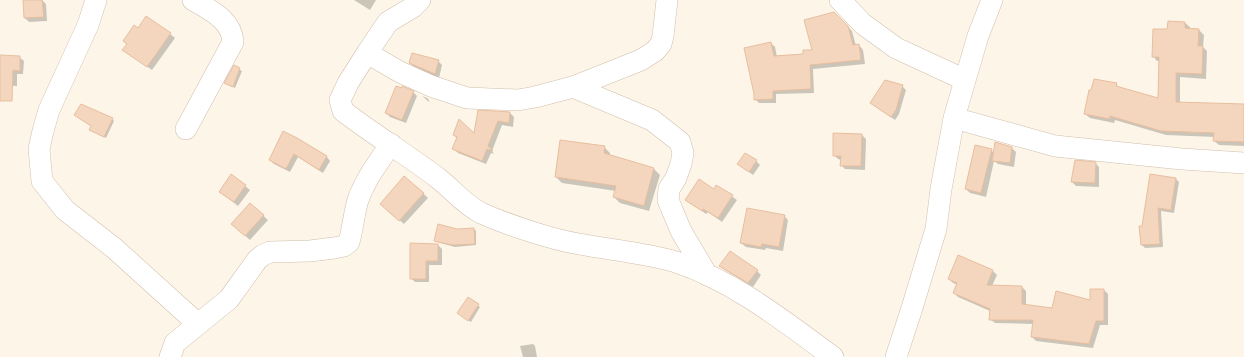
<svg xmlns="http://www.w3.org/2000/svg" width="1244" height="357" font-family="Quicksand,sans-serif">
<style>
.shadow{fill:#0003}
.building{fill:#f4d6be;stroke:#e8be9e}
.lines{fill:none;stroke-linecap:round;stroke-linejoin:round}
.minor-casing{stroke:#d1beac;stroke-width:22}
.minor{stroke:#fff;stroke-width:21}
</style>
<rect width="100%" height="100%" fill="#fdf6e8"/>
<path class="shadow" d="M36 0H42L46 4 47 21 29 22 25 18Z
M354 0H376L370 10Z
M834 13 852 31 856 46 859 45 863 50 865 64 813 69 814 93 776 94V103H759L755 99 771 43 775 47 777 57 804 55 813 50Z
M1169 22 1185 23 1190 27V29L1199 30 1204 35 1203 47 1207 51 1206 79 1180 77V103L1244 105V146L1219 145 1214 141 1215 137 1166 135 1115 120 1114 123 1090 118 1085 114 1116 84 1119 88 1159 99 1160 61H1157L1153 56 1168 30Z
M138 29 170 34 175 38 152 70 124 50 127 45 124 41Z
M0 56 19 57 24 61 23 74H17V86L0 85Z
M438 61 442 65 439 78 414 67 410 63Z
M234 67 242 71 235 88 226 83Z
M902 86 906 90 899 114 895 120 871 103Z
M413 92 417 96 406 123 390 117 386 113Z
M422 96 427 98 429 100V102Z
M479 111 510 113 514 117 513 127 502 125 492 151 494 154 491 153 486 164 458 153 454 149 457 139 454 135H475Z
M112 119 114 121 106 138 90 130Z
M862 135 866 139 865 170 845 169 841 165V160L838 159 834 155Z
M297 139 327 157 330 161 323 173 298 157 290 172 274 164 270 160Z
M561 141 604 147 610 153V156L654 169 660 175 649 211 620 203 614 197 616 191 562 183 556 177Z
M1012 148 1016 152 1014 167 998 164 994 161 986 197 970 193 966 189 991 150 994 153Z
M756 161 760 165 753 175 738 164Z
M1095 163 1099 167V187L1076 186 1072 182Z
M1175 178 1179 182 1174 213 1161 211 1163 247 1145 248 1141 244 1143 227Z
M245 186 250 190 238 206 220 192Z
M717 186 737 200 722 222 708 212 706 214 687 200 714 190Z
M423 193 428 198 404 224 385 208Z
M250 204 268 220 250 240 236 228Z
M784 216 788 220 783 251 766 248 765 250 746 247 741 243Z
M474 229 476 231V245L455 247 437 242 435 240 457 230Z
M438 245 442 249V265H429V282H415L411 278Z
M959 256 993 271 997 275 992 286 1022 287 1026 291V305L1053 309 1091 302 1104 290 1108 294V325H1100L1093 348 1036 341 1032 337 1034 324 995 323 990 319V311L958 297 954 293 958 285 953 283 949 279Z
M721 266 757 271 761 275 753 287 725 270Z
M468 298 480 307 471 322 460 315Z
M533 344 535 346 537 357H523L520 346Z"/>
<path class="building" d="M23 0H42L44 17 24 18Z
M834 12 848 26 853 45 859 44 861 60 810 65 811 89 773 91V99L754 100V94L744 48 771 42 774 56 803 54V50H812L804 20Z
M146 16 171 33 147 67 122 50 127 44 123 41 134 25 138 28Z
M1168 21 1185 22V28L1199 29 1198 46H1203L1202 74 1176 73V102L1244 104V142L1213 141 1214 133 1161 131 1110 116V119L1084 114 1089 90H1091L1094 79 1117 83 1116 86 1158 98 1159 57H1152L1153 29H1167Z
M412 53 439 60 435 74 409 63Z
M0 55 20 56V71L13 70 12 101H0Z
M234 65 240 68 233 87 224 83Z
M885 80 903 85 896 110 891 117 870 103Z
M396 86 402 88V86L414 91 402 120 385 113Z
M81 104 113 118 104 137 89 130 91 126 74 115Z
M478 110 510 112 509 123 498 121 488 146 493 151 487 149 482 161 452 149 457 137 453 135 459 119 474 133Z
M283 131 297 138 327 156 319 170 294 154 286 169 269 160Z
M833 133 862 134 861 166H840L841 156H833Z
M560 140 605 146 604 153 654 168 644 206 613 197 616 186 555 177Z
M995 142 1012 147 1010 163 992 161Z
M975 145 992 149 981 193 965 189Z
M745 153 757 160 749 172 737 164Z
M1075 160 1096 162 1095 183 1071 182Z
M231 174 246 185 234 202 219 192Z
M1150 174 1176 178 1171 210 1158 208 1160 244 1141 245 1139 226H1142Z
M404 176 424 193 399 221 380 204Z
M699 179 714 189 716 185 733 195 718 218 703 209 702 211 685 200Z
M250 203 264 215 245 236 231 224Z
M747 208 785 215 779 247 762 244 761 247 740 243Z
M438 224 457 229 474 228 475 244 452 245 434 241Z
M410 243 438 244V261H426V279H410Z
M730 251 758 270 748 283 719 266Z
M958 255 993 270 987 285 1022 286V304L1052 308 1056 291 1090 300V289H1104V321H1096L1089 344 1031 337 1033 320H989L990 309 953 293 957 283 948 279Z
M468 297 479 304 468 321 457 313Z"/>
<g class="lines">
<g class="minor-casing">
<path id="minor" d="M96 0 88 25 49 110 43 131 39 149 42 181 65 210 114 248 198 324
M420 0 413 7 388 22 367 53 348 83 340 100 343 111C374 135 408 155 439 179 453 190 465 205 481 213 508 225 550 239 579 244 611 250 645 253 676 262 734 281 785 322 833 357
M840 0 863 24 896 48 965 80
M367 53 400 72 431 86 467 98 518 100 535 97 573 87 641 60 655 51 661 44 663 36 667 0
M573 87 652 120 680 142 683 153 681 164 676 178 669 189 668 200 681 231 707 275
M954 118 1055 146 1182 159 1244 163
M186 129 233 42C232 20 210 10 193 0
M170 357 175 343 229 299 257 260 263 255 270 252 310 251 334 248 344 246 349 242C353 228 354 213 358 200 365 180 379 161 391 144
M896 357 912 308 936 229 941 189 954 118 978 36 992 0"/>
</g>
<use href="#minor" class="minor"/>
</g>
</svg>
